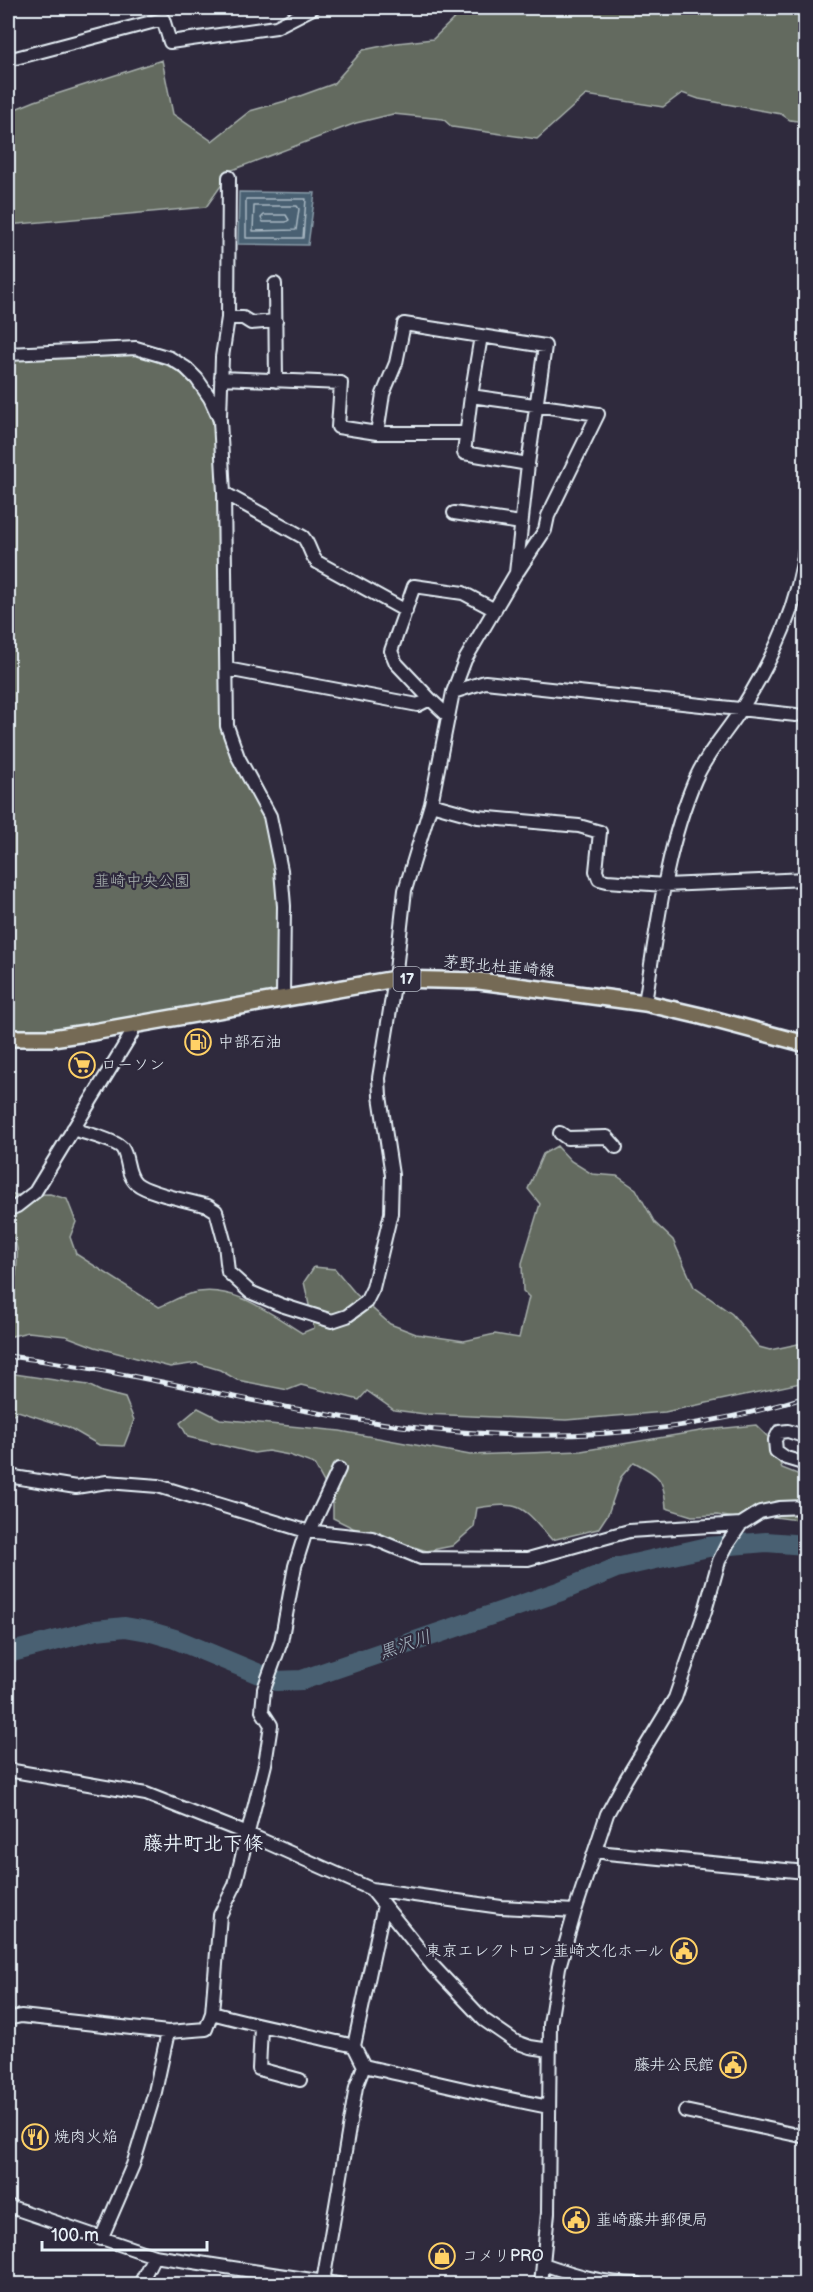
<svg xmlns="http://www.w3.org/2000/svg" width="813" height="2292" font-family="'Balsamiq Sans','Klee One',sans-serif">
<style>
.green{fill:#636b5e;stroke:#a6aeab;stroke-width:1.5}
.water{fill:#486172;stroke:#889ba8;stroke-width:1.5}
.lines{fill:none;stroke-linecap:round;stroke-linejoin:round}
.shore{stroke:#a8b7c2;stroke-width:1.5}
.river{stroke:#486172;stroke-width:20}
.minor-casing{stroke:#e8f1f8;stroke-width:16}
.major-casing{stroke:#e8f1f8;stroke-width:20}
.minor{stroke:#2f2a3d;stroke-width:12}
.major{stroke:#756a55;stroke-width:15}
.rail-casing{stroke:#e8f1f8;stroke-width:5}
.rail{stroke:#2f2a3d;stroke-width:3;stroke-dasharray:9;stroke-linecap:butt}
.labels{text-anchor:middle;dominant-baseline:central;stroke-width:4.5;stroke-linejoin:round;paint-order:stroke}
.shield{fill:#2f2a3d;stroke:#b0b5c0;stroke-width:1.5}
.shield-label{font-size:15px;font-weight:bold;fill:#e8f1f8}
.park-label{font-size:16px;fill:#acb5b3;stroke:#2f2a3d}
.street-label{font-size:16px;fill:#e8f1f8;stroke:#2f2a3d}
.poi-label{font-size:16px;fill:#e8f1f8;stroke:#2f2a3d;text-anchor:start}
.water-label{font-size:18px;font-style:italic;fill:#a8b7c2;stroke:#2f2a3d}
.quarter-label{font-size:20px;font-weight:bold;fill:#e8f1f8;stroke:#2f2a3d}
</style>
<rect width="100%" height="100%" fill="#2f2a3d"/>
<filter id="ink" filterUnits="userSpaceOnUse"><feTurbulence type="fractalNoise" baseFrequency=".0167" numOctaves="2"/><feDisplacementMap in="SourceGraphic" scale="12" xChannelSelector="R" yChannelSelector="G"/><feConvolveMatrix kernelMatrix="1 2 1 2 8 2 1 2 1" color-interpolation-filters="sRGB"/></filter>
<g filter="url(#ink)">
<path class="green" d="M465 8H805V122L790 120 781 114 699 99 682 93 663 107 586 95 537 139 452 127 443 119 393 114 356 123 232 170 206 207 8 225V112L35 101 162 60 173 114 212 141 250 111 289 100 333 84 363 50 397 43 433 39Z
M135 354C169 364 189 371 206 405 219 429 216 463 217 490 220 565 219 639 221 714L224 738 264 817 274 859 278 909V994L58 1034H8V360Z
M557 1146 571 1161 592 1174 617 1176 636 1189 655 1223 673 1240 694 1287 732 1314 759 1347 770 1350 798 1344H805V1382L665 1412 566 1420 425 1414 394 1410 367 1391 359 1400 301 1385 288 1390 237 1380 220 1370 197 1363 170 1367 95 1347 66 1336 28 1332 8 1337V1281L16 1276C17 1261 21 1242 8 1232V1193L16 1195 50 1194 67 1199 76 1222 70 1237 76 1254 159 1307C169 1303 179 1297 189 1294 231 1282 268 1312 302 1333L314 1328 304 1282 314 1267 335 1269 356 1294 390 1324 416 1334 464 1341 495 1334 519 1338 529 1297 523 1291 522 1263 540 1204 528 1189 543 1154Z
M8 1373 88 1385 102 1392 125 1398 134 1420 124 1446 99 1445 68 1427 18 1411 8 1419Z
M198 1408 220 1419 340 1431 470 1455 581 1451 706 1430 756 1425 770 1439 782 1468 805 1477V1521L767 1516 757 1522 717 1515 692 1516 666 1508C664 1478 660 1476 634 1462L621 1477 608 1514 598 1529 552 1540C522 1506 523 1501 477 1508L474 1527 452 1546 427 1551 353 1528 333 1518V1499L314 1464 289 1455 268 1451 254 1453 188 1437 180 1423Z"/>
<path class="water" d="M239 192 315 193 308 245 238 244Z"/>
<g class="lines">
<path class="shore" d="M246 199H306L303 238H246Z
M254 206H297L299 209 296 230 253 231Z
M264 215H286L289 220 286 222H263L261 218Z"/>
<path class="river" d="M8 1653 96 1630 125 1627 148 1631 175 1639 276 1681 302 1680 561 1591 616 1568 708 1547 766 1542 806 1545"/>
<g class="minor-casing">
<path id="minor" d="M8 60 163 19 170 42 276 27 313 8
M275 284 276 381
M228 318H243L251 323 276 321
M8 354 136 348 170 358 186 368 197 379 210 398 220 420 224 493 227 726 238 757 270 816 281 870 284 906 283 998
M221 378 341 383 338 427 377 433H466
M471 396 481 336
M220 416 222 357 228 318 229 177
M224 493 303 537C310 545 310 555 317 562L406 611
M454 513 521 523
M518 571 545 530 548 516 598 414 471 396 464 453 528 464
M227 669 418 705 430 699 447 715
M453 692 485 682 796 715
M430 699 396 663 391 651 414 586 463 593 495 610
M431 804 478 817 579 826 600 832 596 871 599 879 607 881 665 885 806 879
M645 1003C657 929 665 850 695 780 706 754 727 732 742 708 774 657 799 604 806 543
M73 1129C84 1133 115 1140 122 1148 129 1158 126 1174 136 1183 149 1194 191 1201 208 1206L216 1211 225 1244 228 1272 250 1292 281 1305 332 1321 347 1316 366 1302 373 1288 391 1213 392 1175 380 1096 379 1078 395 979 405 890 431 804 453 692 465 660 516 573 528 464 545 346 404 324 396 363 383 394 377 433
M560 1133 567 1138 607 1137 616 1147
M8 1210 17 1206 35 1192 132 1033 130 1025
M806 1437 788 1431 779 1432 775 1440 776 1451 786 1458 806 1464
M8 1476 76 1487 107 1482 158 1486 306 1531 372 1538 421 1558 528 1559 629 1531 741 1524
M310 1531 339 1469
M8 1770 146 1794 248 1834 371 1889 433 1966 484 2020 516 2042 530 2047 550 2050
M596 1850 607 1853 806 1872
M371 1889 501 1907 575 1911
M212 2013C259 2026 306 2034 354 2046L364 2066 356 2087 323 2282
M8 2019 21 2016 168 2032 206 2029 212 2013 220 1915 235 1885 265 1764 271 1725 262 1711 264 1689 281 1642 295 1566 306 1531
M261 2027 259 2069 300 2080
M354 2046 384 1905
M364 2066C426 2080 487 2095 549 2107
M685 2111 806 2137
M8 2206 154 2256 338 2284
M101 2239 133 2165 155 2092 168 2032
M543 2264C575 2275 604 2284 638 2284
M140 2284 154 2256
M541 2284 548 2213 550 2024 559 1967 575 1911 607 1814 626 1779 675 1698 705 1611 719 1561 728 1543 741 1524 760 1512 779 1508 806 1507"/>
</g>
<g class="major-casing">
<path id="major" d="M8 1038H52L93 1032 395 979 479 981 645 1003 701 1016 806 1044"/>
</g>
<use href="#minor" class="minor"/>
<use href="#major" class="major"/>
<g class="rail-casing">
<path id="rail" d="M8 1356C140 1372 269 1409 401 1426 533 1443 678 1438 806 1397"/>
</g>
<use href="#rail" class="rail"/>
</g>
</g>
<defs>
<g id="fuel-ring" transform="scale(1.35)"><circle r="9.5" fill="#2f2a3d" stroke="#ffd166" stroke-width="1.5"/><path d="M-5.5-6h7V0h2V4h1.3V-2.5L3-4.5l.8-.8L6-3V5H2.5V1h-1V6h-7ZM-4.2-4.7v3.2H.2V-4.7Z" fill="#ffd166"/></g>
<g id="supermarket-ring" transform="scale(1.35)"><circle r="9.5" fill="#2f2a3d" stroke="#ffd166" stroke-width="1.5"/><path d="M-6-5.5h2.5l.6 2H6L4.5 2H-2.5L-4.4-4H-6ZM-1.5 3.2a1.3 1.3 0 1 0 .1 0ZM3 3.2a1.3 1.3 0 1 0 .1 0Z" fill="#ffd166"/></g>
<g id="civic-ring" transform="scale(1.35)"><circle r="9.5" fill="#2f2a3d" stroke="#ffd166" stroke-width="1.5"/><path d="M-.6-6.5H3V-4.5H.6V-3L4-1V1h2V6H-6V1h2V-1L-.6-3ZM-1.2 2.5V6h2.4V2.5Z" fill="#ffd166"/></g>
<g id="restaurant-ring" transform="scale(1.35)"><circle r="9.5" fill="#2f2a3d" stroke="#ffd166" stroke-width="1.5"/><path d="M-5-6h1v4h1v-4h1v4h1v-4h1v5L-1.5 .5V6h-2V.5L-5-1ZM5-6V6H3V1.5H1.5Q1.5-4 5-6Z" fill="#ffd166"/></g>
<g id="shop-ring" transform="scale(1.35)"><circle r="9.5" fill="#2f2a3d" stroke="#ffd166" stroke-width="1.5"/><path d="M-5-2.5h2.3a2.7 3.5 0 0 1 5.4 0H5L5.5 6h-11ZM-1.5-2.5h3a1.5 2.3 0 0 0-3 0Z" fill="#ffd166"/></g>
</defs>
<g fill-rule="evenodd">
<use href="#fuel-ring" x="198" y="1042"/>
<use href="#supermarket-ring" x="82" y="1065"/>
<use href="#civic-ring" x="684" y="1951"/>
<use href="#civic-ring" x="733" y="2065"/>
<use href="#restaurant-ring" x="35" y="2137"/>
<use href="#civic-ring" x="576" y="2220"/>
<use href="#shop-ring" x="442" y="2256"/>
</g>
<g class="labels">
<rect class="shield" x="393.5" y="967" width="27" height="24" rx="4.5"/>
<g class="shield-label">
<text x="407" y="979">17</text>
</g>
<g class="park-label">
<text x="142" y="881">韮崎中央公園</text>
</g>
<g class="street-label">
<text transform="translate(499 967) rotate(5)">茅野北杜韮崎線</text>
</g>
<g class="poi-label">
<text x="218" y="1042">中部石油</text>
<text x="101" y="1065">ローソン</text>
<text x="664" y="1951" text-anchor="end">東京エレクトロン韮崎文化ホール</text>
<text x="714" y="2065" text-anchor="end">藤井公民館</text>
<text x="54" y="2137">焼肉火焔</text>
<text x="596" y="2220">韮崎藤井郵便局</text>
<text x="462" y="2256">コメリPRO</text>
</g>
<g class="water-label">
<text transform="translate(405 1645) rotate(-19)">黒沢川</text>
</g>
<g class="quarter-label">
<text x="203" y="1844">藤井町北下條</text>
</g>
</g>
<rect width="813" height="2292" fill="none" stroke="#2f2a3d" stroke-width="30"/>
<rect x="15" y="15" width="783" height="2262" fill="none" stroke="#e8f1f8" stroke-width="2" filter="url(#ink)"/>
<path d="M42 2241v9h165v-9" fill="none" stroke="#e8f1f8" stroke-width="3"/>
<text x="51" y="2241" font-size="18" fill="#e8f1f8" stroke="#2f2a3d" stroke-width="4.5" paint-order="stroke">100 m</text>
</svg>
